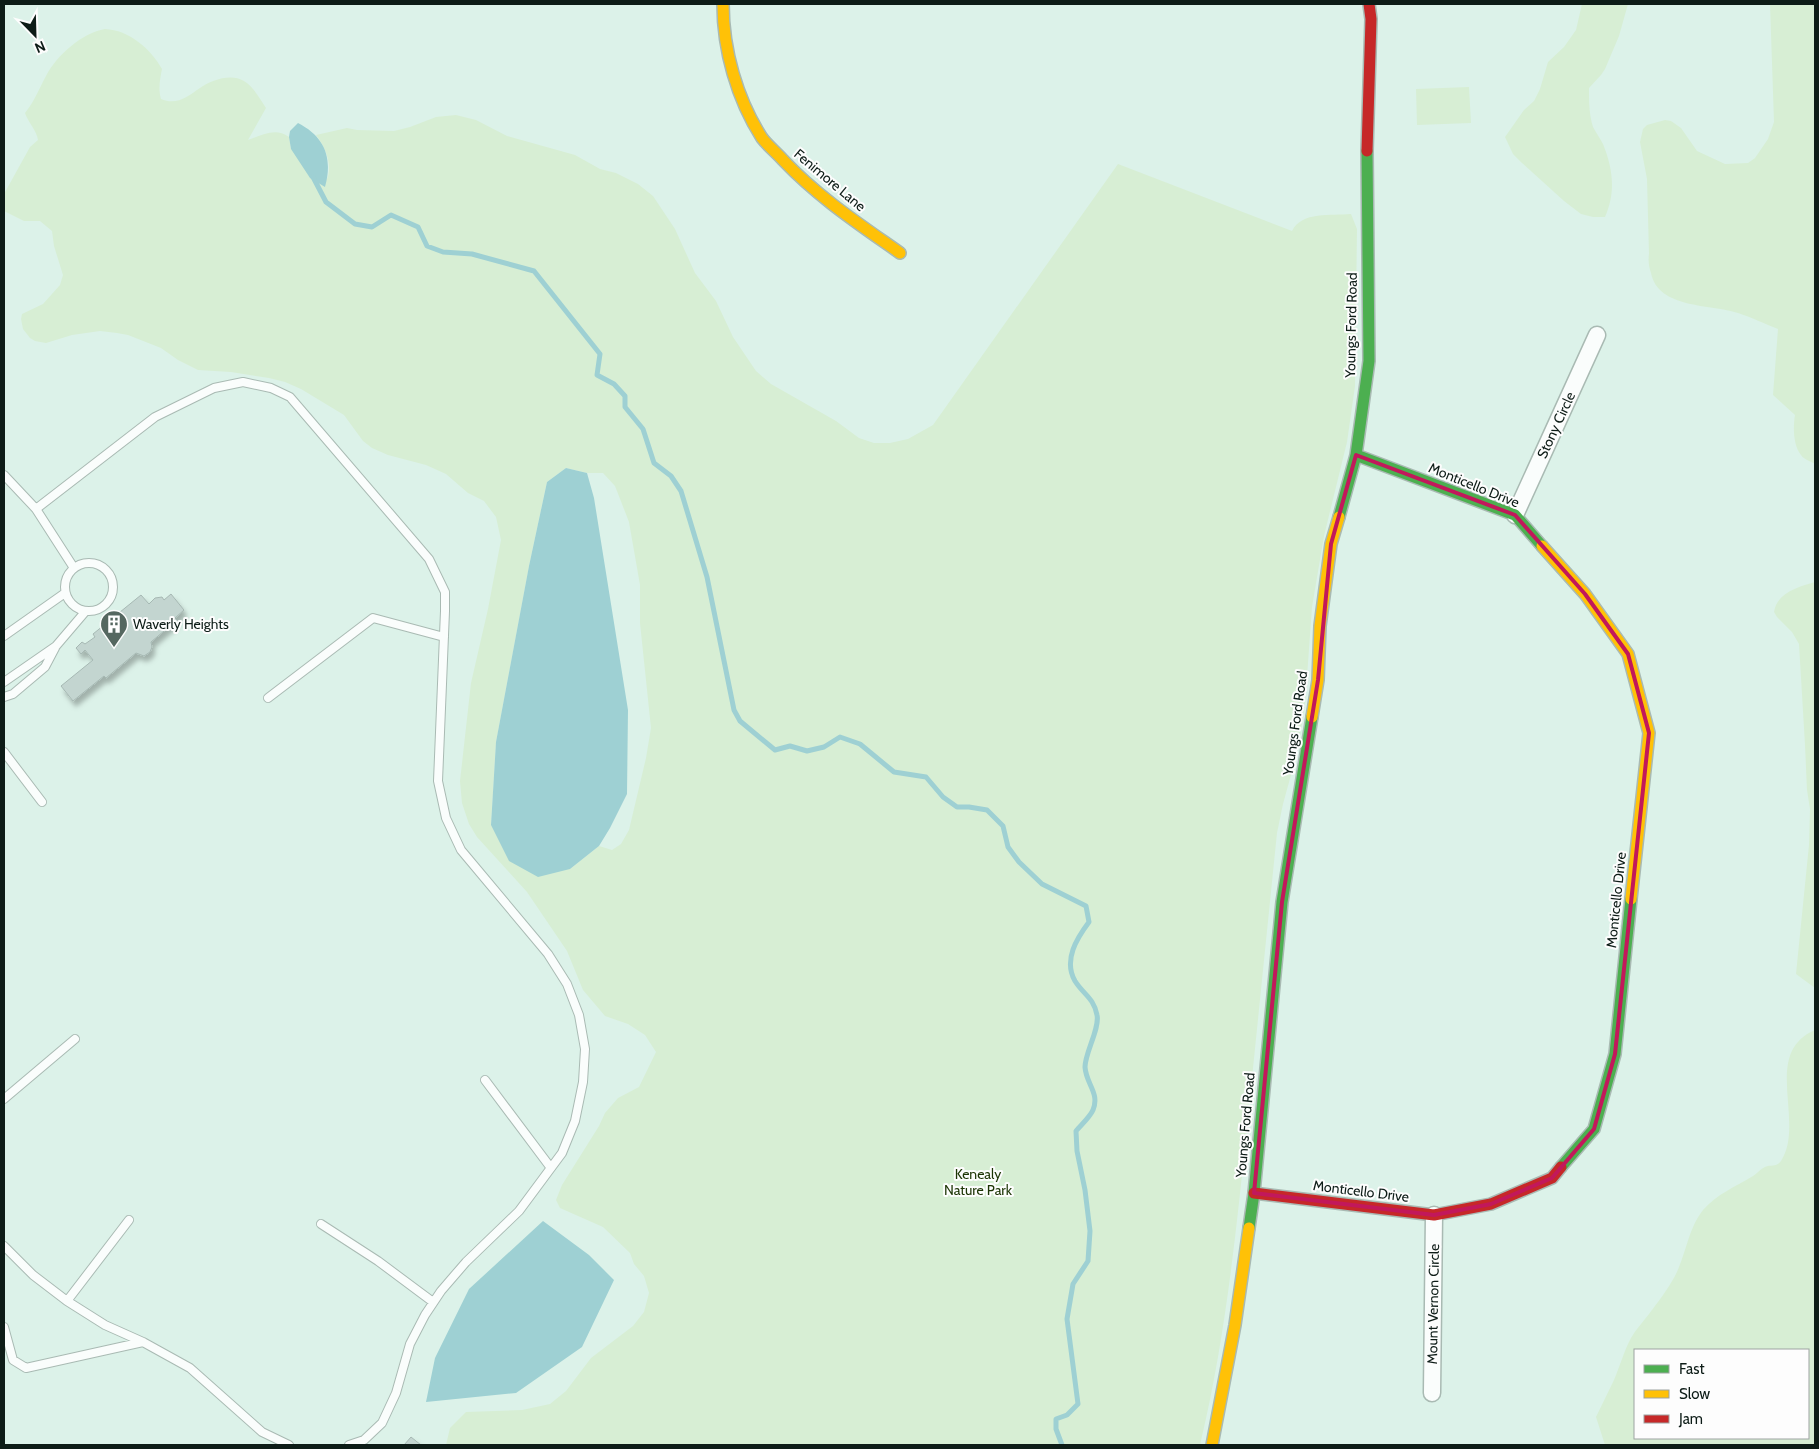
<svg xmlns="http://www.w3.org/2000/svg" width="1819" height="1449" font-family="Cabin,sans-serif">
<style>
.green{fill:#d7eed4;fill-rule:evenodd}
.water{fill:#9ed0d3}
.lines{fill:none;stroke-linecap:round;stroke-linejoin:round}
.stream{stroke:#9ed0d3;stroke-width:5}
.building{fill:#c3d5d0;stroke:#a6b8b3;filter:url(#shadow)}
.lane-casing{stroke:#a9bab3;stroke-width:10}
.street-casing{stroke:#a9bab3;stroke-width:19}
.fast-casing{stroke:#a9bab3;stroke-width:14}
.slow-casing{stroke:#a9bab3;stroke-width:14}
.jam-casing{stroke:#a9bab3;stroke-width:14}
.lane{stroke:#fafdfc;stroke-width:8}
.street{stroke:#fafdfc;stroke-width:16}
.fast{stroke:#4caf50;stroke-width:11}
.slow{stroke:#ffc107;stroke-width:11}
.jam{stroke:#c62828;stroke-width:11}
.marked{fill:none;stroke:#c2185b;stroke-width:4;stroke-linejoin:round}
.labels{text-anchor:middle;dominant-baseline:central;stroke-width:4;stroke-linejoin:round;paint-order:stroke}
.street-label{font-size:14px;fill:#0d1c17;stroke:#fdfdfd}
.poi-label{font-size:14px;fill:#0d1c17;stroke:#fdfdfd;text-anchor:start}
.park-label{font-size:14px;fill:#1d3505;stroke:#fdfdfd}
</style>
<defs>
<filter id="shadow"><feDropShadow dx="3" dy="5.5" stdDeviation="2.5" flood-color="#0004"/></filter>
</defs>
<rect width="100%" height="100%" fill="#dcf2e9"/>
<path class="green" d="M1582 4H1628L1619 36 1605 69 1601 75 1589 88C1589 101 1589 114 1593 127 1596 133 1600 138 1603 144 1613 169 1616 192 1605 217H1593L1581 214 1564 201 1522 163 1513 154 1505 137 1524 110 1534 101 1540 89 1548 62 1564 47 1576 30Z
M1770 4H1815V464C1811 461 1804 460 1801 455 1793 445 1793 427 1795 415L1773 395 1778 329C1765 324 1751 317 1738 313 1711 304 1658 309 1651 273 1649 267 1648 261 1649 254L1647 179 1640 142 1643 129 1647 125 1665 120 1671 121 1681 128 1697 151 1725 164 1748 163 1755 158 1768 139 1774 122Z
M105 29C129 30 151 49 162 69 160 79 158 89 161 99 177 106 188 96 200 88 211 80 231 73 244 81 253 86 260 99 266 108L248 140C263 135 275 127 289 137L291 149 327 179C333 164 325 147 316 135L347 128 357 130 394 131 410 127 436 117 456 115 476 120 507 136 575 155 600 169 616 173 638 184 653 196 675 229 695 273 716 301 733 337 756 371 771 384 836 421 859 438 874 443H890L908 439 933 425 1118 164 1292 231C1302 211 1331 216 1351 214L1357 229 1355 386 1347 442 1324 536 1312 607 1305 705 1297 753 1283 804 1277 833C1267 931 1257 1029 1247 1127 1236 1234 1225 1341 1200 1445H446L450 1428 466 1412 522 1410 550 1404 566 1391 591 1358 633 1326 644 1312 649 1293 644 1276 634 1264 630 1253 603 1227 560 1208 556 1200 562 1185 599 1126 605 1113 618 1098 639 1087 656 1052 645 1035 628 1024 605 1016 583 990 567 951 527 892 477 837 469 824 462 803 460 781 471 683 488 609 501 540 496 517 484 501 468 493 446 474 426 465 388 455 372 448 363 441 344 415 301 389 285 382 269 378 231 372 198 370 178 360 161 348 128 335 117 333 100 331 72 335 46 343 35 341 30 338 23 329 21 319 22 314 43 304 60 285 63 275 54 246 52 231 40 221H24L4 211V194L30 147 38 140C37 131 28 122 25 113 34 102 39 89 46 76 57 55 82 33 105 29ZM566 468 587 473H603L615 486 629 522 640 585V623L651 728 646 758 629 830 621 844 612 850 599 846 570 869 491 825 496 742 529 566 547 482Z
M1469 87 1471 123 1417 125 1416 89Z
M1815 582V988L1796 974 1809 845 1810 809 1807 790 1805 745 1799 644 1792 632 1777 617 1774 612C1777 592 1799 587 1815 582Z
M1815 1030V1445H1605L1596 1417C1602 1405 1608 1392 1614 1380 1620 1366 1624 1351 1631 1338 1636 1329 1643 1322 1649 1314 1658 1302 1668 1289 1675 1276 1686 1255 1688 1229 1703 1210 1717 1194 1735 1187 1753 1176 1757 1174 1760 1169 1765 1167 1771 1164 1776 1168 1781 1161 1806 1122 1761 1053 1815 1030ZM1635 1350H1808V1438H1635Z"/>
<path class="water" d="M298 123C325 137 333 158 325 187L310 178 291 149 289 137 290 131Z
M566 468 587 473 594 498 628 710 627 794 610 828 599 846 570 869 538 877 509 861 491 825 496 742 529 566 547 482Z
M543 1221 589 1255 614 1280 582 1347 516 1393 426 1402 435 1358 469 1289Z"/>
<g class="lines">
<path class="stream" d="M313 177 326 202 355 224 372 227 391 215 418 227 427 246 443 252 472 254 534 271 600 354 597 375 614 384 625 396V407L643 429 654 463 671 476 681 491 707 577 734 710 740 721 775 750 790 746 807 751 824 747 840 737 860 744 894 772 926 777 943 797 957 807H969L987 810 1003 826 1008 847 1019 862 1042 884 1086 906 1089 922C1077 938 1063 960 1075 981 1083 994 1094 998 1097 1015 1100 1028 1085 1053 1085 1067 1086 1084 1100 1093 1093 1110 1090 1117 1081 1125 1076 1131L1077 1151 1085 1190 1090 1231 1088 1261 1073 1284 1067 1319 1078 1404 1067 1415 1056 1419V1429L1062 1445"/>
</g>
<path class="building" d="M171 594 184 610 175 618 177 620 151 642 152 647 150 652 144 656 136 653 106 678 104 676 73 701 61 686 93 660 85 650 81 654 76 648 82 642 85 644 95 637 93 634 141 595 149 604 155 598 162 597 164 600Z
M411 1437 421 1445H404Z"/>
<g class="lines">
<g class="lane-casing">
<path id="lane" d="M4 475 36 509 74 568
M36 509 155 417 214 388 243 382 271 388 290 397 429 559 445 592V611L438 781 446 818 461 850 548 954 567 984 579 1015 585 1049 583 1082 575 1121 562 1153 519 1211 466 1262 441 1291 425 1315 410 1344 396 1393 382 1423 364 1440 349 1445
M65 587a24 24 0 1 1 48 0a24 24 0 1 1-48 0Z
M4 636 65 593
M4 682 56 646 85 612
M4 697 13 694 45 667 55 648
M268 698 373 618 444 637
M4 752 42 802
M485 1080 551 1168
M4 1099 75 1039
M321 1224 378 1261 433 1302
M4 1246 33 1275 67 1301 105 1325 143 1342 190 1368 262 1432 289 1445
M67 1301 129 1220
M4 1327 13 1360 26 1368 143 1342"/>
</g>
<g class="street-casing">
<path id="street" d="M1515 515 1597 335
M1432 1393 1434 1215"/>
</g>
<g class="fast-casing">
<path id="fast" d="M1356 455 1515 515 1542 546
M1339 517 1356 455 1369 361 1367 151
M1561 1167 1594 1129 1615 1054 1631 899
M1249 1228 1254 1193 1282 902 1312 717"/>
</g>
<g class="slow-casing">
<path id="slow" d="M723 4C723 50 737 99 762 138 768 146 777 153 783 160 818 197 859 224 900 253
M1542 546 1585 594 1628 654 1649 733 1631 899
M1312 717 1318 680 1320 626 1331 544 1339 517
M1212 1445 1235 1325 1249 1228"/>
</g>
<g class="jam-casing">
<path id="jam" d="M1367 151 1371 19 1369 4
M1254 1193 1434 1215 1491 1204 1552 1178 1561 1167"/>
</g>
<use href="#lane" class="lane"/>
<use href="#street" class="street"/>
<use href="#fast" class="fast"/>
<use href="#slow" class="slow"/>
<use href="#jam" class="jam"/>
</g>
<path class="marked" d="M1356 455 1515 515 1585 594 1628 654 1649 733 1615 1054 1594 1129 1552 1178 1491 1204 1434 1215 1254 1193 1282 902 1318 680 1331 544Z"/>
<defs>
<g id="building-pin" transform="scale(1.4375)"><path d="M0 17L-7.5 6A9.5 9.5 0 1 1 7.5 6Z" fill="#556760" stroke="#fdfdfd"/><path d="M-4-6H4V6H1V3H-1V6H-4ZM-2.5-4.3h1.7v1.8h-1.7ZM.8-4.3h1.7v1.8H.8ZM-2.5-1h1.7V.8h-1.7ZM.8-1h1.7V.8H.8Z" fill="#fff"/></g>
</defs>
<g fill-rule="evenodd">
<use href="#building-pin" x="114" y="624"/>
</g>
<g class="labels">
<g class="street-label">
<text transform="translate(830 180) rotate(40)">Fenimore Lane</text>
<text transform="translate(1351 325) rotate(-89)">Youngs Ford Road</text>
<text transform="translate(1556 425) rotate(-65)">Stony Circle</text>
<text transform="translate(1474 485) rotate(22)">Monticello Drive</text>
<text transform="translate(1295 723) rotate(-82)">Youngs Ford Road</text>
<text transform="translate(1616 900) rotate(-84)">Monticello Drive</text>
<text transform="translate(1245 1125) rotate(-85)">Youngs Ford Road</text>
<text transform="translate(1361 1191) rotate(7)">Monticello Drive</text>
<text transform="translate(1433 1304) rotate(-89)">Mount Vernon Circle</text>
</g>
<g class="poi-label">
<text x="133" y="624">Waverly Heights</text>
</g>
<g class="park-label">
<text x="978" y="1174">Kenealy<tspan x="978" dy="16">Nature Park</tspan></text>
</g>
</g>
<rect width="1819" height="1449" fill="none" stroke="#0d1c17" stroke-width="10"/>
<rect x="1634" y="1349" width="175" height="90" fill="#fdfdfd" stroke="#9da3a1"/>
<rect x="1644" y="1365" width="25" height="8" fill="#4caf50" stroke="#9da3a1"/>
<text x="1679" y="1374" font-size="15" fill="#0d1c17">Fast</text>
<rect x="1644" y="1390" width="25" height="8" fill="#ffc107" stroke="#9da3a1"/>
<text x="1679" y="1399" font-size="15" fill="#0d1c17">Slow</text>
<rect x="1644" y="1415" width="25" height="8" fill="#c62828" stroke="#9da3a1"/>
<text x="1679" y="1424" font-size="15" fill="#0d1c17">Jam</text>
<g transform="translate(35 35) rotate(157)" stroke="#fdfdfd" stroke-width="4" paint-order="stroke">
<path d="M0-4L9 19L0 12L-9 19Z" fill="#0d1c17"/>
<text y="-8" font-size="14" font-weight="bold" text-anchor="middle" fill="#0d1c17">N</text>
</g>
</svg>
